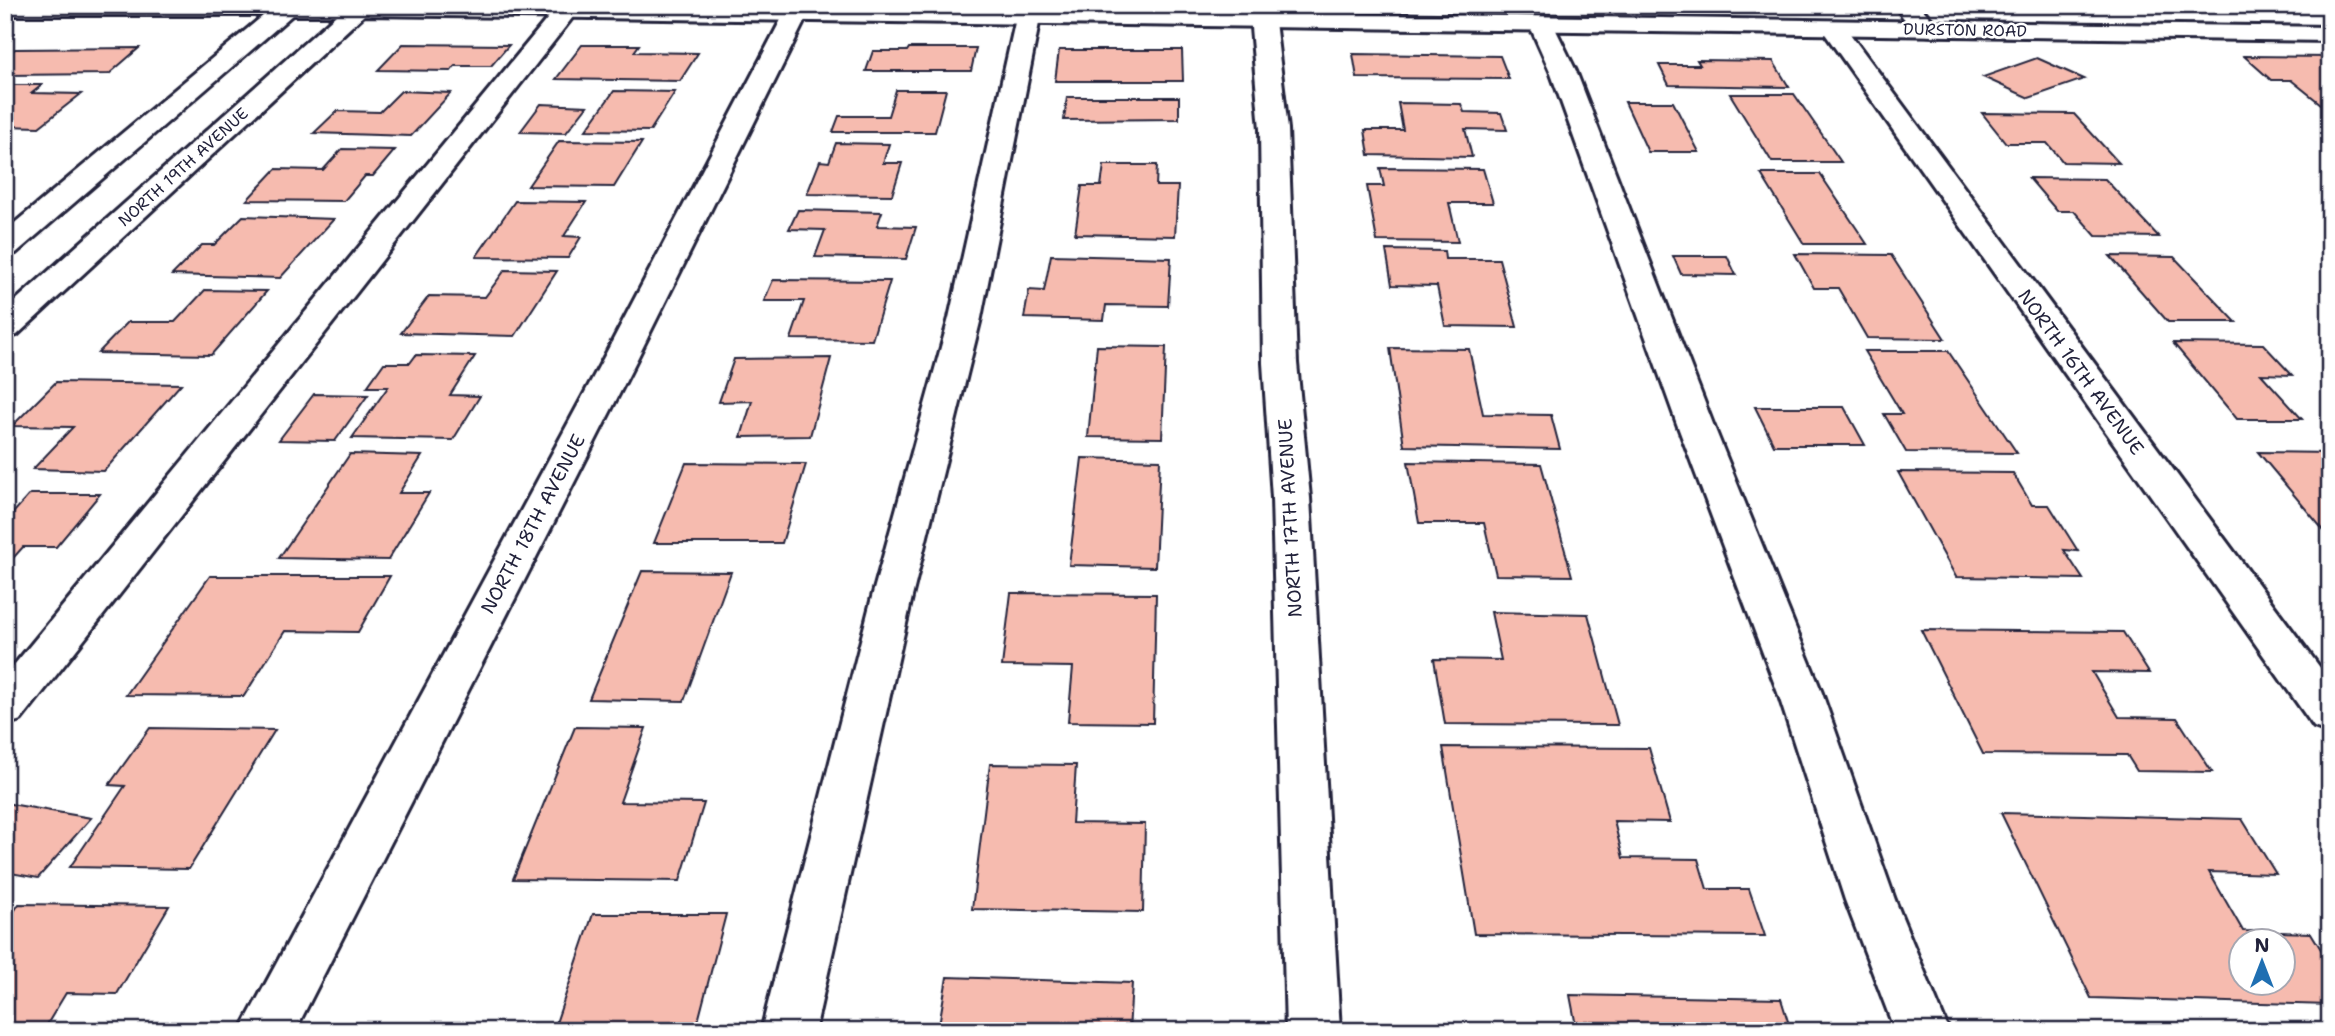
<svg xmlns="http://www.w3.org/2000/svg" width="2335" height="1036" font-family="'Shantell Sans',sans-serif">
<style>
.building{fill:#f6bbaf;stroke:#22223b;stroke-width:2;fill-rule:evenodd}
.lines{fill:none;stroke-linecap:round;stroke-linejoin:round}
.minor-casing{stroke:#22223b;stroke-width:6}
.major-casing{stroke:#22223b;stroke-width:6}
.minor{fill:#fff;fill-rule:evenodd}
.major{fill:#fff;fill-rule:evenodd}
.labels{text-anchor:middle;dominant-baseline:central;stroke-width:5;stroke-linejoin:round;paint-order:stroke}
.far-street-label{font-size:16px;fill:#22223b;stroke:#fff}
.street-label{font-size:19px;fill:#22223b;stroke:#fff}
</style>
<rect width="100%" height="100%" fill="#fff"/>
<filter id="ink" filterUnits="userSpaceOnUse"><feTurbulence type="fractalNoise" baseFrequency=".0143" numOctaves="2"/><feDisplacementMap in="SourceGraphic" scale="14" xChannelSelector="R" yChannelSelector="G"/><feConvolveMatrix kernelMatrix="1 2 1 2 8 2 1 2 1" color-interpolation-filters="sRGB"/></filter>
<g filter="url(#ink)">
<path class="building" d="M403 44 509 45 491 66H455L451 71 378 70Z
M582 45H639L634 52 698 53 680 81 556 79Z
M139 48 109 74 5 75V57L15 49Z
M909 48H976L971 71H866L873 51H907Z
M1059 50H1182L1183 81H1055Z
M1353 54 1500 56 1509 79 1357 78Z
M2244 56 2330 57V105L2321 104 2291 80H2271Z
M2037 58 2084 79 2029 98 1983 77Z
M1697 60 1773 61 1789 87 1669 85 1659 65H1700Z
M5 85H42L32 93 81 94 39 127 5 126Z
M896 90H946L935 132H833L839 116H888Z
M401 91 451 93 411 136 314 133 337 111 380 112Z
M614 91 675 92 650 131 586 130Z
M1730 94H1794L1841 162H1772Z
M1067 97H1179V119L1064 120Z
M1625 102H1673L1699 152H1648Z
M1398 103 1461 104 1464 112 1501 113 1507 130 1465 129 1472 157 1369 155 1365 130H1403Z
M541 104 587 106 566 133 520 132Z
M1982 113 2074 114 2119 163 2063 162 2047 143H2006Z
M559 141 642 142 614 187 528 186Z
M836 143 889 144 883 163H902L892 195 807 194 820 161 829 162Z
M342 149 395 150 373 176H365L344 201 247 200 276 169 323 170Z
M1104 165H1157L1156 186H1178L1175 236 1075 234 1082 186H1101Z
M1380 168 1483 169 1493 203H1449L1458 242 1377 241 1367 186H1384Z
M1761 174H1820L1867 244H1804Z
M2029 178 2105 179 2159 237 2096 236 2074 211H2057Z
M515 201 586 202 564 236 581 237 568 258 476 257Z
M798 210 882 212 877 226 916 227 906 259 815 257 825 230 789 229Z
M243 216 334 219 280 278 172 275 202 245H214Z
M1386 250 1444 251 1445 259H1499L1517 327 1445 326 1437 286 1392 285Z
M1795 254 1891 255 1945 339 1867 338 1838 288H1814Z
M1051 255 1171 258 1168 306 1106 305 1104 320 1024 318 1029 290 1044 291Z
M1673 256H1727L1736 275 1681 274Z
M2110 256 2174 257 2236 322H2168Z
M505 270 557 271 515 336 401 333 429 296 485 297Z
M773 280 890 281 872 340 791 339 804 301H764Z
M205 290 267 291 211 355 98 353 128 322H175Z
M2173 343 2263 344 2292 375 2261 374 2302 419H2237Z
M1097 346 1166 347 1162 438 1088 437Z
M1390 348 1469 349 1483 414 1551 415 1560 449 1404 446Z
M1864 351H1948L2017 453 1906 452 1884 414H1902Z
M416 355 475 356 450 395 480 396 453 440 352 438 388 387H367L384 363H410Z
M831 358 810 436 741 437 752 401 719 402 734 359Z
M56 382 181 384 104 471 33 469 73 427 12 426Z
M314 394 368 395 335 441 279 440Z
M1755 407H1844L1865 445H1774Z
M2258 452 2330 453V538Z
M350 454 422 456 399 493H429L388 560 279 558Z
M1082 458 1160 460 1155 567 1069 565Z
M1408 462 1541 464 1572 576 1496 575 1484 523H1419Z
M686 463 806 464 782 543H654Z
M1898 472 2013 473 2032 505H2049L2078 551 2064 550 2083 579 1956 577Z
M30 494H100L56 547H23L5 567V522Z
M642 571 731 572 684 701 589 699Z
M210 576H390L358 632 285 631 244 696 126 695Z
M1011 593 1156 594 1153 723 1068 722 1073 667 1002 666Z
M1491 612 1588 614 1618 725 1445 724 1434 659 1501 660Z
M1921 630 2123 632 2149 673 2092 672 2119 717 2177 718 2212 772 2137 771 2127 755 1983 754Z
M575 727 646 728 620 802 704 803 680 881 513 879Z
M150 728 275 730 189 869 70 867 125 786 109 785Z
M1443 747 1649 748 1670 822 1614 821 1623 858 1698 859 1707 889H1749L1765 936 1474 934Z
M990 764 1076 765 1072 823 1145 824 1143 912 972 909Z
M5 803 91 818 38 878 5 872Z
M2001 813 2242 819 2276 874 2209 872 2243 931 2311 933 2330 964V1005L2091 998ZM2240 942H2282V984H2240Z
M19 904 169 906 117 994 66 993 43 1031H5V925Z
M593 914H726L696 1029H554Z
M947 977 1132 983 1129 1031H938Z
M1570 995 1781 999 1791 1031H1577Z"/>
<g class="lines">
<g class="minor-casing">
<path id="minor" d="M566 5 573 7 577 12 573 17 21 720 5 725V676L557 7Z
M1249 5H1273L1288 129 1297 363 1310 498 1340 1031H1286L1272 498 1263 363 1260 129Z
M1894 5H1919L1941 30 1938 35C1918 40 1905 20 1894 5Z
M795 9 803 11 807 16 637 359 295 1031H240L603 359 783 16 787 11Z
M1028 11 1036 13 1040 18 981 318 912 597 815 1031H761L872 597 949 318 1016 18 1020 13Z
M1541 17 1550 19 1553 24 1576 71 1713 424 1822 693 1895 900 1949 1031H1895L1845 900 1778 693 1677 424 1550 71 1529 24 1532 19Z
M1833 21 1842 23 2330 681V733L2314 727 1821 28 1824 23Z"/>
</g>
<g class="major-casing">
<path id="major" d="M5 5H690L2330 27V41L364 15 17 335 5 338V310L336 15H292L16 253 5 256V231L264 15H5Z"/>
</g>
<use href="#minor" class="minor"/>
<use href="#major" class="major"/>
</g>
</g>
<g class="labels">
<g class="far-street-label">
<text transform="translate(1965 30) rotate(1)">DURSTON ROAD</text>
<text transform="translate(183 167) rotate(-42)">NORTH 19TH AVENUE</text>
</g>
<g class="street-label">
<text transform="translate(2081 372) rotate(54)">NORTH 16TH AVENUE</text>
<text transform="translate(1290 518) rotate(-93)">NORTH 17TH AVENUE</text>
<text transform="translate(533 524) rotate(-62)">NORTH 18TH AVENUE</text>
</g>
</g>
<rect width="2335" height="1036" fill="none" stroke="#fff" stroke-width="28"/>
<rect x="14" y="14" width="2307" height="1008" fill="none" stroke="#22223b" stroke-width="2.5" filter="url(#ink)"/>
<g transform="translate(2262 962)"><circle r="33" fill="#ffffff" stroke="#a7a7b1" stroke-width="2"/>
<path d="M0-5L12 26L0 18L-12 26Z" fill="#1f6fb2"/>
<text y="-10" font-size="19" font-weight="bold" text-anchor="middle" fill="#22223b">N</text>
</g>
</svg>
